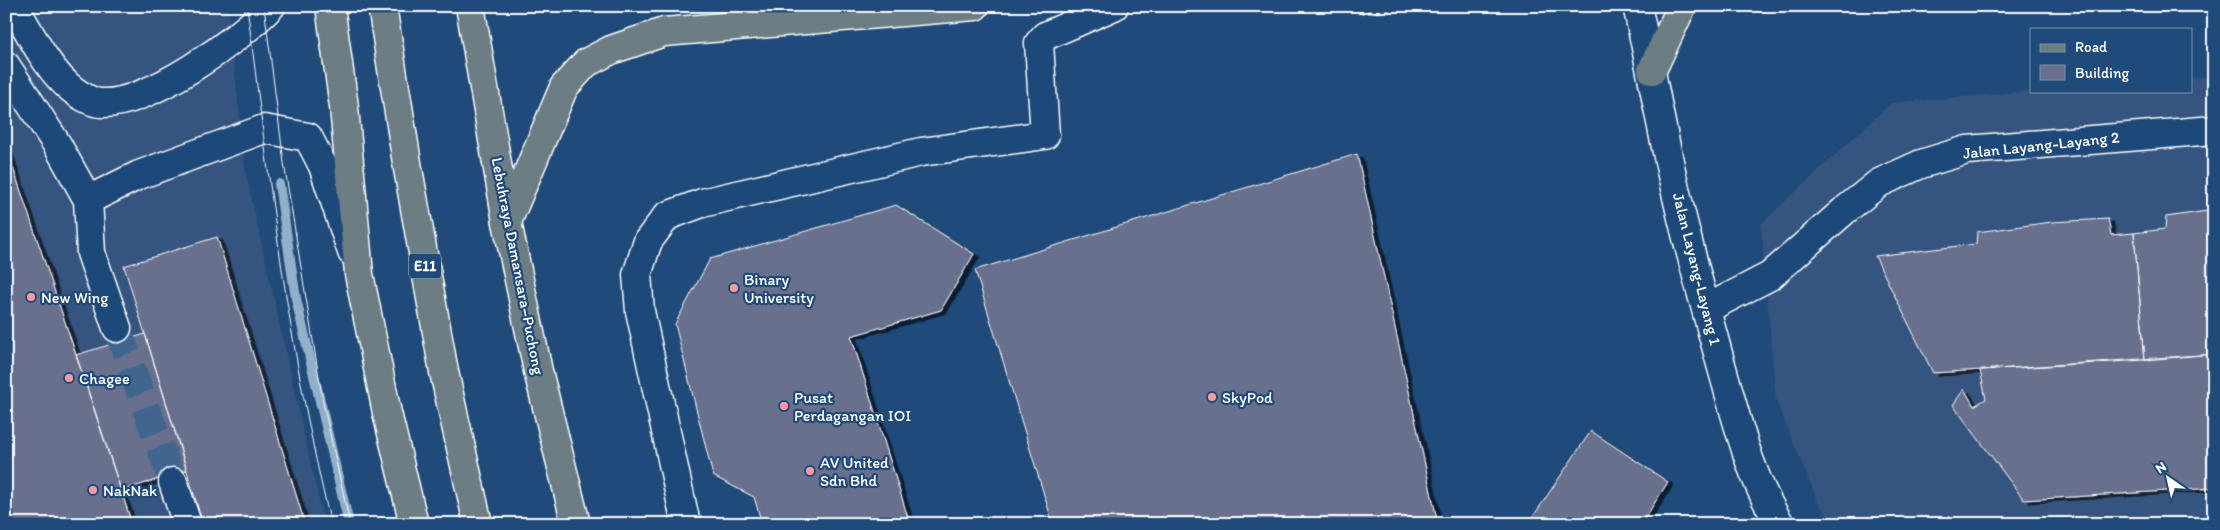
<svg xmlns="http://www.w3.org/2000/svg" width="2220" height="530" font-family="Itim,sans-serif">
<style>
.built{fill:#355580}
.lines{fill:none;stroke-linecap:round;stroke-linejoin:round}
.stream{stroke:#92b0ca;stroke-width:10}
.building{fill:#686f8d;stroke:#fff;filter:url(#shadow)}
.minor-tunnel{stroke:#41658e;stroke-width:28;stroke-dasharray:28 14;stroke-linecap:butt}
.minor-casing{stroke:#fff;stroke-width:31}
.major-casing{stroke:#fff;stroke-width:31}
.highway-casing{stroke:#fff;stroke-width:31}
.path{stroke:#fff;stroke-width:3;stroke-dasharray:5 4;stroke-linecap:butt}
.minor{stroke:#1f4a7a;stroke-width:28}
.major{stroke:#6c7e84;stroke-width:28}
.highway{stroke:#6c7e84;stroke-width:28}
.tram{stroke:#fff;stroke-width:1}
.poi-dot{fill:#ff9aa2;stroke:#1f4a7a;stroke-width:2}
.labels{text-anchor:middle;dominant-baseline:central;stroke-width:4.5;stroke-linejoin:round;paint-order:stroke}
.shield{fill:#1f4a7a;stroke:#bcc9d7;stroke-width:1}
.shield-label{font-size:15px;font-weight:bold;fill:#fff}
.street-label{font-size:16px;fill:#fff;stroke:#1f4a7a}
.poi-label{font-size:16px;fill:#fff;stroke:#1f4a7a;text-anchor:start}
</style>
<defs>
<filter id="shadow"><feDropShadow dx="5.5" dy="3" stdDeviation="0" flood-color="#0009"/></filter>
</defs>
<rect width="100%" height="100%" fill="#1f4a7a"/>
<filter id="ink" filterUnits="userSpaceOnUse"><feTurbulence type="fractalNoise" baseFrequency=".02" numOctaves="2"/><feDisplacementMap in="SourceGraphic" scale="10" xChannelSelector="R" yChannelSelector="G"/><feConvolveMatrix kernelMatrix="1 2 1 2 8 2 1 2 1" color-interpolation-filters="sRGB"/></filter>
<g filter="url(#ink)">
<path class="built" d="M6 6H228L245 169 324 524H6Z
M2214 76V524H1834L1818 502 1776 401 1761 224 1891 103 2032 91H2191V78Z"/>
<g class="lines">
<path class="stream" d="M279 184 296 299 349 524"/>
</g>
<path class="building" d="M6 147 100 426 132 524H6Z
M1357 154 1438 524H1053L975 270Z
M896 205 974 254 941 310 851 336 910 524H762L754 497 713 476 675 324 710 259Z
M2214 210V354L2145 360 2134 233 2165 229 2166 217Z
M2108 219 2111 235 2134 233 2145 360 1933 373 1875 256 1976 244 1977 232 2052 222Z
M217 237 305 524H203L145 334 124 266Z
M145 334 187 470 121 491 76 355Z
M2214 354V488L2024 500 1953 405 1964 389 1974 406 1986 399 1980 370Z
M1591 431 1668 482 1641 524H1528Z"/>
<g class="lines">
<path class="minor-tunnel" d="M117 328 173 482"/>
<g class="minor-casing">
<path id="minor" d="M14 6C31 34 47 70 73 90 79 95 93 103 101 103 147 106 239 40 271 6
M1637 6C1648 53 1656 100 1666 147 1681 221 1702 295 1722 368 1737 420 1750 478 1780 524
M6 66 58 146 88 200 91 253 117 328
M88 200 139 175 264 129 308 137 323 166 352 252
M1706 309 1770 276 1844 211 1879 183 1921 164 1967 150 2214 130
M173 482 187 524
M686 524 640 311 637 275 648 241 667 216 702 203 921 152 1045 135 1039 43 1045 36 1114 6"/>
</g>
<g class="major-casing">
<path id="major" d="M1652 70 1682 6
M507 222 564 87 586 63 611 50 664 32 975 6"/>
</g>
<g class="highway-casing">
<path id="highway" d="M330 6 344 107 359 274 387 413 414 524
M382 6 407 163 444 372 478 524
M470 6 507 222 538 371 576 524"/>
</g>
<path class="path" d="M1356 6V13L1441 6"/>
<use href="#minor" class="minor"/>
<use href="#major" class="major"/>
<use href="#highway" class="highway"/>
<path class="tram" d="M247 6C269 179 289 354 331 524
M264 6 284 163 323 402 350 524"/>
</g>
</g>
<g class="poi-dot">
<circle cx="734" cy="288" r="5"/>
<circle cx="31" cy="297" r="5"/>
<circle cx="69" cy="378" r="5"/>
<circle cx="1212" cy="397" r="5"/>
<circle cx="784" cy="406" r="5"/>
<circle cx="810" cy="471" r="5"/>
<circle cx="93" cy="490" r="5"/>
</g>
<g class="labels">
<rect class="shield" x="409" y="253.5" width="32" height="25" rx="4"/>
<g class="shield-label">
<text x="425" y="266">E11</text>
</g>
<g class="street-label">
<text transform="translate(2041 145) rotate(-6)">Jalan Layang-Layang 2</text>
<text transform="translate(518 266) rotate(79)">Lebuhraya Damansara–Puchong</text>
<text transform="translate(1697 269) rotate(76)">Jalan Layang-Layang 1</text>
</g>
<g class="poi-label">
<text x="744" y="279">Binary<tspan x="744" dy="18">University</tspan></text>
<text x="41" y="297">New Wing</text>
<text x="79" y="378">Chagee</text>
<text x="794" y="397">Pusat<tspan x="794" dy="18">Perdagangan IOI</tspan></text>
<text x="1222" y="397">SkyPod</text>
<text x="820" y="462">AV United<tspan x="820" dy="18">Sdn Bhd</tspan></text>
<text x="103" y="490">NakNak</text>
</g>
</g>
<rect width="2220" height="530" fill="none" stroke="#1f4a7a" stroke-width="25"/>
<rect x="12" y="12" width="2195" height="505" fill="none" stroke="#fff" stroke-width="2" filter="url(#ink)"/>
<rect x="2030" y="28" width="162" height="65" fill="#1f4a7a" stroke="#7992af"/>
<rect x="2040" y="44" width="25" height="8" fill="#6c7e84" stroke="#7992af"/>
<text x="2075" y="52" font-size="15" fill="#ffffff">Road</text>
<rect x="2040" y="65" width="25" height="15" fill="#686f8d" stroke="#7992af"/>
<text x="2075" y="78" font-size="15" fill="#ffffff">Building</text>
<g transform="translate(2168 478) rotate(326)" stroke="#1f4a7a" stroke-width="4" paint-order="stroke">
<path d="M0-4L9 19L0 12L-9 19Z" fill="#ffffff"/>
<text y="-8" font-size="14" font-weight="bold" text-anchor="middle" fill="#ffffff">N</text>
</g>
</svg>
